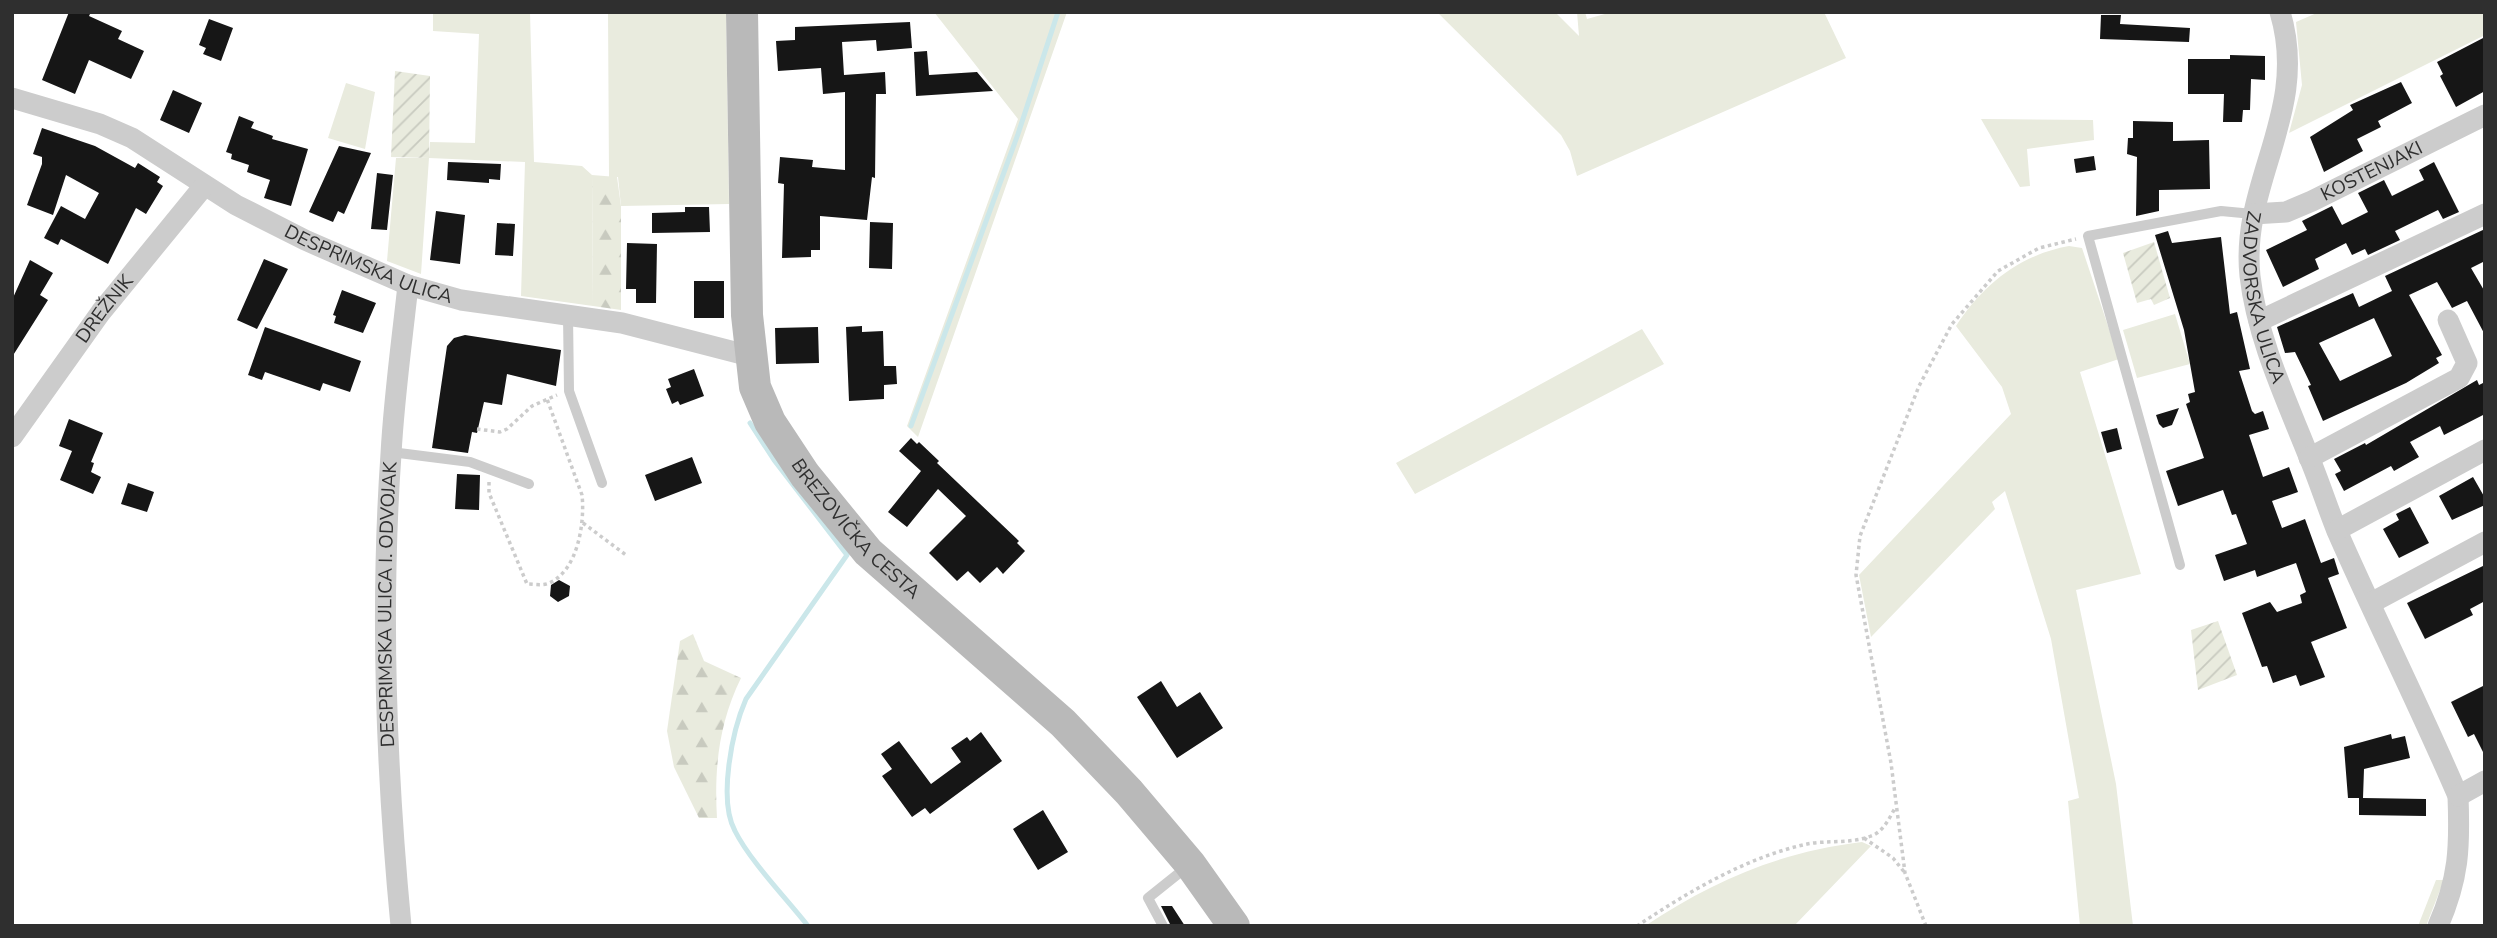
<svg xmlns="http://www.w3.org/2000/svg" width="2497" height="938" font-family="'Nunito Sans',sans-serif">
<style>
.grass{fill:#e9ebde}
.forest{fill:url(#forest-firs)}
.garden{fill:url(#garden-furrows)}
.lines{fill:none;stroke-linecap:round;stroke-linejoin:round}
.stream{stroke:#cbe7ea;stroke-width:5}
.building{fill:#161616;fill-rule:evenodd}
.path{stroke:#ccc;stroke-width:3.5;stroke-dasharray:3.5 3.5;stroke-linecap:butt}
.lane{stroke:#ccc;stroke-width:10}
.street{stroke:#ccc;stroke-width:21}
.secondary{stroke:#b9b9b9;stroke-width:32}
.labels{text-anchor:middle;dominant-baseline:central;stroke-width:7;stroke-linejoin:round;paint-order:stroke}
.street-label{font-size:19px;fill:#2f2f2f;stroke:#fff}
</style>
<defs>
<pattern id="forest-firs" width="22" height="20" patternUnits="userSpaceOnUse" patternTransform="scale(1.75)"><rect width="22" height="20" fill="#e9ebde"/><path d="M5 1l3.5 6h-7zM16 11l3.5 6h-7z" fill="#c8cabf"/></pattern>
<pattern id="garden-furrows" width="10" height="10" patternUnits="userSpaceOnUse" patternTransform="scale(1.75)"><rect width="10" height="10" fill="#e9ebde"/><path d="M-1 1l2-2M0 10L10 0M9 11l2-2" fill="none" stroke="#c8cabf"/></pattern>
</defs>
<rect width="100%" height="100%" fill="#fff"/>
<path class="grass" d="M433 12H530L534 162 582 166 592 175 593 306 521 296 525 162 429 158 421 274 387 261 396 158H429L430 142 475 143 479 34 433 31Z
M608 12H726L729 204 621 206 618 177H609Z
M934 12H1067L918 437 907 426 1018 119Z
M1437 12H1555L1579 36 1577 12H1585L1587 19 1612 12H1824L1846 58 1577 176 1570 151 1561 135Z
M2319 12H2485V35L2289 133 2302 85 2296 22Z
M346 83 375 92 365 149 328 138Z
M1981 119 2093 120 2094 140 2027 149 2030 186 2020 187Z
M2069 246 2082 248 2119 359 2080 372 2141 574 2076 590 2116 784 2133 926H2080L2068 801 2079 798 2051 639 2005 491 1992 502 1995 509 1871 637 1859 575 2011 414 2002 387 1956 326C1983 285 2019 255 2069 246Z
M2175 314 2190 364 2137 378 2123 330Z
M1642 329 1664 364 1415 494 1396 463Z
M1862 842 1871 846 1794 926H1645C1714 880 1780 852 1862 842Z
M2436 880H2444L2426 926H2418Z"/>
<path class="forest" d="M592 175 617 177 621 206V310L593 306Z
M693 634 704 661 741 678C719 723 714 768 717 818H699L674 767 667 731 680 641Z"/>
<path class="garden" d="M395 71 430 76 429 158 391 157Z
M2154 242 2170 298 2154 305 2151 299 2137 303 2123 253Z
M2218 621 2237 675 2198 690 2191 630Z"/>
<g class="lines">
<path class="stream" d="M750 423 774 460 847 555 746 699C732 731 718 800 735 831 750 861 786 898 808 926
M911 426 1018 134 1058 12"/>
</g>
<path class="building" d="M69 12H91L89 16 122 31 118 39 144 51 131 79 89 60 75 94 42 80Z
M2101 15H2121L2120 24 2190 28 2189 42 2100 39Z
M209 19 233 28 221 61 203 54 206 48 199 45Z
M910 22 912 48 877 51 876 40 842 42 844 75 885 72 886 94H876L875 178 872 177 867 220 820 216V250H811V257L782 258 784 184 778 183 780 157 813 160 812 167 845 170V92L823 94 821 68 778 71 776 41 795 40V27Z
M2485 37V91L2456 107 2440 76 2443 74 2437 62Z
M927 51 929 75 977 72 993 91 916 96 914 52Z
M2230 55 2265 56V80L2251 79 2250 110H2243L2242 122H2223L2224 94H2188V59H2230Z
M2401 82 2412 103 2378 121 2381 127 2357 139 2363 151 2324 172 2310 137 2353 110 2350 105Z
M173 90 202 103 189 133 160 120Z
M239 116 254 122 251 128 273 136 272 139 308 149 291 206 264 198 270 180 247 172 249 165 231 159 232 154 226 152Z
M2133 121 2173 122V141L2209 140 2210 189 2159 190V211L2136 216 2137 157 2127 154 2128 138H2133Z
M42 128 95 146 135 168 138 163 160 177 157 182 163 186 146 214 136 208 108 264 61 239 58 245 44 238 61 206 85 219 99 193 66 175 53 215 27 205 42 164V157L33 154Z
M339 146 371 153 344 214 338 211 333 222 309 212Z
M2094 156 2096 170 2076 173 2074 159Z
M448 162 501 164 500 180 489 179V183L447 180Z
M2434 162 2459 212 2443 219 2438 210 2395 231 2400 240 2368 255 2365 249 2352 255 2346 243 2315 259 2319 269 2283 287 2266 250 2307 230 2302 221 2332 206 2342 225 2368 212 2358 193 2384 180 2392 196 2424 180 2419 170Z
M377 173 393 175 387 230 371 229Z
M685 207H709L710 232 652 233V213L685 212Z
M436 211 465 215 460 264 430 260Z
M870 222 893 223 892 269 869 268Z
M497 223 515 224 513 256 495 255Z
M2485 229V261L2471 268 2485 292V335L2467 301 2452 308 2437 282 2409 295 2442 355 2436 358 2439 363 2406 383 2323 421 2308 386 2311 385 2295 352 2285 353 2277 327 2353 293 2359 307 2392 291 2385 276ZM2374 318 2392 356 2340 381 2319 343Z
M2168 231 2172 243 2221 237 2230 314 2237 312 2250 369 2239 371 2252 411 2255 414 2263 411 2269 429 2249 435 2263 477 2289 467 2298 492 2272 501 2282 528 2305 519 2321 563 2334 558 2339 574 2328 578 2347 628 2311 642 2325 677 2300 686 2296 675 2273 683 2267 666 2262 667 2242 613 2270 602 2277 612 2302 603 2300 595 2306 592 2296 563 2257 577 2255 570 2224 581 2215 555 2247 544 2236 514 2232 515 2223 490 2178 506 2166 471 2204 458 2186 404 2190 402 2188 394 2195 392 2184 330 2155 235Z
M627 243 657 244 656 303H636V289H626Z
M264 259 288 269 257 329 237 320Z
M30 260 53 273 40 295 48 300 12 357V300Z
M694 281H724V318H694Z
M342 290 376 303 363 333 334 323 336 316 333 315Z
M862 326V332L883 331 884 366H896L897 384 884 385V399L849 401 846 327Z
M265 327 361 361 350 392 323 383 320 391 265 372 262 380 248 375Z
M818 327 819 363 776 364 775 328Z
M465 335 561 350 556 386 507 374 502 405 484 402 477 433 472 432 468 453 432 448 447 346 454 338Z
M694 369 704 396 680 405 678 401 672 404 666 389 671 387 668 379Z
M2477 380 2479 385 2485 382V414L2444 435 2440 426 2410 442 2419 457 2394 471 2391 466 2344 491 2335 474 2341 471 2334 459 2365 443 2366 445Z
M2179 408 2172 425 2163 428 2159 424 2156 415Z
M69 419 103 433 91 462 94 463 91 472 101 477 93 494 60 480 72 451 59 446Z
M2117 428 2122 449 2107 453 2101 432Z
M911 438 917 444 919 442 939 461 937 463 1019 541 1017 543 1025 551 1003 574 997 567 980 583 968 571 957 581 929 553 966 516 938 489 907 527 888 512 921 471 899 451Z
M692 457 702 483 655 501 645 475Z
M457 474 480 475 479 510 455 509Z
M2473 477 2485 498V505L2452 520 2439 496Z
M128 483 154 492 147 512 121 504Z
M2410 507 2429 543 2399 558 2383 529 2399 520 2396 514Z
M2485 565V601L2470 609 2473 615 2425 639 2407 603Z
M559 580 570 586 569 596 558 602 550 596 551 585Z
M1161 681 1177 707 1200 692 1223 728 1177 758 1137 697Z
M2485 685V756L2474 734 2468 737 2451 702Z
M981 732 1002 761 930 814 925 808 912 817 882 776 892 769 881 754 899 741 931 784 961 762 951 748 967 737 970 741Z
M2391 734 2392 739 2405 736 2410 758 2364 769 2363 798 2426 799V816L2359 815V798H2348L2344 747Z
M1043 810 1068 852 1038 870 1013 829Z
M1161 906H1172L1185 926H1171Z"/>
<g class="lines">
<path class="path" d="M477 429 500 432 507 429 532 406 557 395
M489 482V493L527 584C534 584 543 586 549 583 578 571 585 522 582 495L547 399
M583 523 626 555
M1864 838 1893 858 1905 873
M1637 926C1688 892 1747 857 1807 844 1827 840 1851 844 1871 836 1883 832 1889 819 1895 808
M1926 926 1905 873 1891 763 1856 575 1860 536 1919 386 1952 324 1998 271 2039 248 2076 239"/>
<path class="lane" d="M568 315 569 391 602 483
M391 452 470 462 529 484
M2180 565 2088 236 2221 211 2253 214
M1163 926 1148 898 1188 866"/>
<g class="street">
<path id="s1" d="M2280 12C2310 112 2240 182 2250 276 2257 338 2286 399 2309 457 2319 481 2327 506 2337 531 2376 620 2420 707 2458 796 2460 848 2459 878 2438 926"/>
<path id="s2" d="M12 98 100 124 132 138 236 205 305 240 408 285 461 300 622 323 750 356"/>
<path id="s3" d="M2253 214 2286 212 2312 201 2485 115"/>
<path d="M2259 321 2485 214"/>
<path id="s4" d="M12 437 101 312 204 186"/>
<path d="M2309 458 2459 378 2467 363 2448 320"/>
<path d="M2337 530 2485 450"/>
<path d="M2371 603 2485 542"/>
<path d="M2458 796 2485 781"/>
<path id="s5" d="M401 926C386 769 380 611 391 454 394 397 402 341 408 285"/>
</g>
<path class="secondary" id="s6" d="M742 12 747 315 755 387 770 422 805 475 868 552 1063 723 1129 792 1190 864 1234 926"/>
</g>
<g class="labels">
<g class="street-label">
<text stroke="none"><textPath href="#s3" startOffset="128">KOSTENJAKI</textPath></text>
<text stroke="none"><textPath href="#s2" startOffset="396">DESPRIMSKA ULICA</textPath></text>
<text stroke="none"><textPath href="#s1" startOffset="292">ZADVORSKA ULICA</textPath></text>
<text stroke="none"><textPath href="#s4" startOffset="158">DREŽNIK</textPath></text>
<text stroke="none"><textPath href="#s6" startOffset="551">BREZOVIČKA CESTA</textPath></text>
<text stroke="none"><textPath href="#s5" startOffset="322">DESPRIMSKA ULICA I. ODVOJAK</textPath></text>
</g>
</g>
<rect width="2497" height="938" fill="none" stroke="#2f2f2f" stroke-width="28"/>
</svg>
